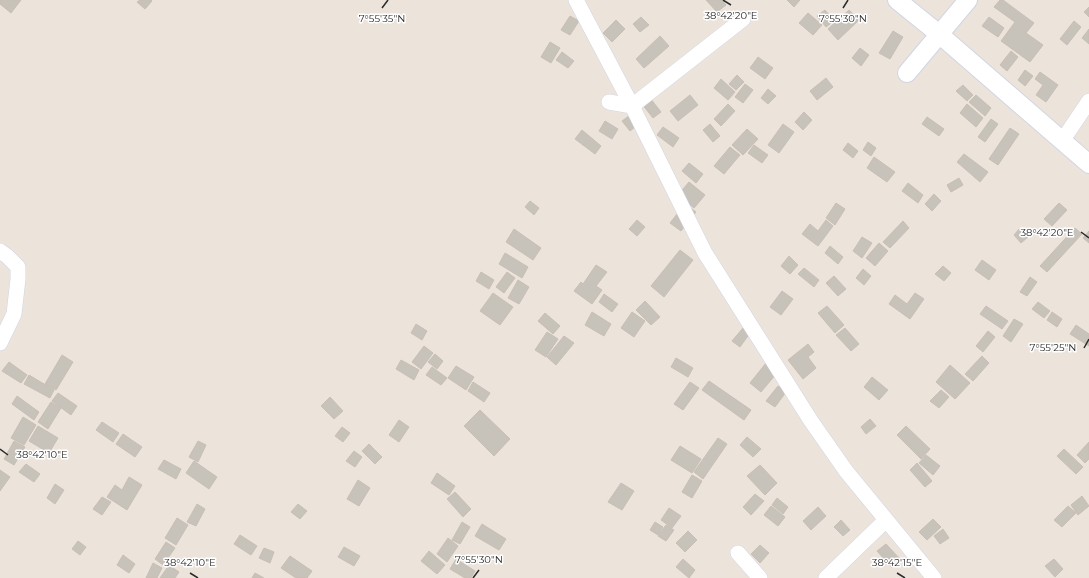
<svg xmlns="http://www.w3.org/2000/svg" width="1089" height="578" font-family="Montserrat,sans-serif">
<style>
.building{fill:#c7c2ba;stroke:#c8bfb5}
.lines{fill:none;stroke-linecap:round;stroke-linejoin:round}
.minor-casing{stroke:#d0d5e3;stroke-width:16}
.tertiary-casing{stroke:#d0d5e3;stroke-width:20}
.minor{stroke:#fff;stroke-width:15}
.tertiary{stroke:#fff;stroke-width:18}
.ticks{fill:none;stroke:#2a2a2a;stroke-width:1.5}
.ticks-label{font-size:10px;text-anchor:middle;fill:#2a2a2a;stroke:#fff;stroke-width:3;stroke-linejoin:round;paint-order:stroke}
</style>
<rect width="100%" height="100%" fill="#ece4db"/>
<path class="building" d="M0 0H21L11 13 0 4Z
M140 0H151L152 1 145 9 137 2Z
M706 0H722L726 5 717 12Z
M787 0H800L794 7Z
M1000 0H1003L1034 23 1026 33 1043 45 1030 62 1001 41 1015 22 994 7Z
M1089 7V17L1084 12Z
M825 10 834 21 826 27 817 16Z
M849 10 859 20 838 40 828 29Z
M808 13 822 25 813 35 799 23Z
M570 16 579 21 570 35 561 30Z
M641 17 649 25 640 32 633 24Z
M989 17 1004 28 998 37 982 26Z
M616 20 625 29 612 42 603 33Z
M1074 21 1081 27 1067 45 1060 39Z
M1089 29V44L1082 38Z
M893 31 903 37 890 59 879 53Z
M660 36 669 46 644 68 636 59Z
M550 42 560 48 551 63 541 57Z
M860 48 869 55 861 66 852 58Z
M1011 51 1018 57 1007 71 1000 65Z
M562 52 574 61 568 68 556 60Z
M758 57 773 68 765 79 750 68Z
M1025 70 1033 76 1025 86 1018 80Z
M1040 72 1058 85 1046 102 1036 95 1043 85 1035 79Z
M737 75 744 82 736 90 729 84Z
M826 78 833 87 817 100 810 91Z
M721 79 735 92 728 100 714 88Z
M745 84 753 90 743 103 735 97Z
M963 85 973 95 967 101 956 91Z
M768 89 776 96 768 104 761 98Z
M690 95 698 105 678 121 670 111Z
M976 95 991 108 985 116 969 102Z
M650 98 661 112 653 118 642 104Z
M728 104 735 111 721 126 714 119Z
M967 104 983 118 976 127 960 113Z
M804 112 812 120 803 130 795 122Z
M633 113 640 123 630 131 622 121Z
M927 117 944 129 939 136 922 124Z
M991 119 998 124 985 142 978 137Z
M605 121 618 129 612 139 599 131Z
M710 124 720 136 713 142 703 130Z
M783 124 794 132 779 153 768 145Z
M663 127 679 138 673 147 657 135Z
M1010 128 1019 134 998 165 989 159Z
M747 129 758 139 743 155 732 145Z
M582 130 601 146 595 154 575 139Z
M868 142 876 148 871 156 863 150Z
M848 143 858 151 853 158 843 150Z
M754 145 768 155 762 163 748 153Z
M730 147 740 155 724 174 714 166Z
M964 154 988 172 980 182 957 162Z
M874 157 895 172 887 182 867 168Z
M689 163 703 174 696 183 682 171Z
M959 178 963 185 951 192 947 185Z
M689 182 705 195 694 208 678 195Z
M908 183 923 195 918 203 902 191Z
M934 194 941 201 932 211 925 204Z
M530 201 539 208 534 215 525 207Z
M836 203 845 209 835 225 826 218Z
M1059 203 1067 210 1052 226 1044 219Z
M685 204 696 212 681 231 670 223Z
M637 220 645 227 637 236 629 229Z
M826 220 833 226 818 246 802 234 810 224 818 231Z
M903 221 909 228 890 248 883 242Z
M1020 228 1028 237 1021 243 1014 235Z
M1075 228 1082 234 1047 272 1040 266Z
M514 229 541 248 533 260 506 242Z
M1089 231V243L1083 238Z
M862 237 872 243 862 258 853 251Z
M879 243 888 251 875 266 866 258Z
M830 246 843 257 838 264 825 253Z
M680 250 693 260 664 297 651 286Z
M505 253 528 267 522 278 499 264Z
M789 256 798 265 790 274 781 266Z
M982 260 996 270 989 280 975 270Z
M596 265 607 272 596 286 602 290 592 304 574 291 581 282 583 284Z
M943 266 951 273 944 281 935 274Z
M804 268 819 280 814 287 798 274Z
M863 269 871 276 864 285 856 278Z
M481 272 494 280 489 289 476 281Z
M507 272 515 278 504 293 496 287Z
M834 276 846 289 838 296 826 283Z
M1030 277 1037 282 1027 296 1020 292Z
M518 280 529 287 519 304 508 298Z
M782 291 793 299 781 315 770 307Z
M493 293 513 307 500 325 480 311Z
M915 293 924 299 910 319 889 304 895 295 907 304Z
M604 294 618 304 612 312 599 302Z
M645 301 660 317 651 325 636 310Z
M1038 302 1050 311 1044 318 1032 309Z
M827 306 844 325 835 333 818 313Z
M986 306 1008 321 1002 329 980 314Z
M592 312 611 324 604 336 585 325Z
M632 312 645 321 634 337 621 328Z
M1052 312 1062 319 1057 327 1047 320Z
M545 313 560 326 553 334 538 321Z
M1014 319 1023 324 1011 342 1003 336Z
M416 324 427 331 422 340 411 333Z
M1076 325 1089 334V346L1070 334Z
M743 328 750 333 740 347 732 341Z
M845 328 859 344 851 351 836 335Z
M988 331 995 337 983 352 976 346Z
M547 332 558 339 546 357 535 350Z
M564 336 574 343 556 365 547 357Z
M808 344 814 352 808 357 816 368 803 379 788 360Z
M424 346 433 353 421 369 412 362Z
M435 354 443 361 437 369 428 362Z
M62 355 73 362 56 390 45 384Z
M982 356 989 363 973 381 965 374Z
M676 358 693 368 688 377 671 367Z
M401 360 419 370 414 380 396 369Z
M9 362 27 375 21 383 2 371Z
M766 363 777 373 761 392 750 383Z
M950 365 970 383 955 399 936 382Z
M456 366 474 377 466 390 448 378Z
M432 367 447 378 441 385 426 375Z
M29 375 54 390 50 398 24 384Z
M872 377 888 390 879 400 864 387Z
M709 381 751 410 744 420 702 390Z
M473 382 490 393 484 402 468 391Z
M690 382 699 388 683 410 674 404Z
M778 386 786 392 775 407 766 401Z
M941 390 949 397 939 408 930 401Z
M58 393 77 406 71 415 52 401Z
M17 396 39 412 34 420 12 404Z
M330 397 343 411 334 419 321 406Z
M51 402 61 408 48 429 38 422Z
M480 410 510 439 494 456 464 426Z
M23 417 36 425 24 445 11 438Z
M870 419 876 426 866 434 861 427Z
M399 420 409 427 399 442 389 435Z
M102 422 119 433 113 442 96 430Z
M38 426 58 438 49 453 29 441Z
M906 426 930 449 921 459 897 435Z
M342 427 350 433 343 442 335 436Z
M123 434 142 447 135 457 116 444Z
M747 437 761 449 753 457 740 445Z
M718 438 727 444 703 479 694 472Z
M14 441 25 447 14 465 4 459Z
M198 441 206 445 198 462 189 457Z
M1089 442V459L1085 463 1077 455Z
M369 444 382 457 375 464 362 451Z
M680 446 701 459 692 473 671 460Z
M1064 449 1083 467 1076 474 1057 456Z
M354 451 362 457 355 467 346 461Z
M926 455 940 466 933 475 919 463Z
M164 460 181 469 176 479 158 469Z
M194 461 217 477 209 489 186 473Z
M917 463 932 481 925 487 910 470Z
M26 464 40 474 34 482 19 472Z
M760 465 777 483 765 495 747 476Z
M0 470 10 477 0 491Z
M437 473 455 486 449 495 431 483Z
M692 475 702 481 692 498 682 492Z
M129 477 142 485 127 510 107 497 115 485 122 490Z
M358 480 370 488 359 506 347 499Z
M621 483 634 491 622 510 608 502Z
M55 484 64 490 55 504 47 498Z
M455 492 471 509 463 517 447 499Z
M755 494 764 501 751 515 743 507Z
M1082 496 1089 506 1078 515 1071 505Z
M102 497 111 502 102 515 93 509Z
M777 498 788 507 783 514 772 505Z
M197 504 205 509 196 526 187 522Z
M298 504 307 511 300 519 291 512Z
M771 506 785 517 778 526 764 515Z
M1068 506 1076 513 1062 527 1054 520Z
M818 507 826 516 811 530 803 521Z
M669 508 681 516 672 528 661 520Z
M177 518 188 525 176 545 165 538Z
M933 519 941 527 927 540 919 532Z
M841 520 850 530 843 536 834 527Z
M462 522 470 527 460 544 452 540Z
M655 522 663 527 658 535 650 530Z
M482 524 506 539 499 550 475 536Z
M666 525 674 530 666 541 658 536Z
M943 529 949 538 940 544 934 536Z
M688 531 697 540 685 552 676 543Z
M240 535 257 546 251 555 234 544Z
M448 538 458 546 447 562 437 554Z
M78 541 86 547 80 555 72 549Z
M166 542 175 548 163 565 155 559Z
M886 544 901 560 892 568 877 551Z
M760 545 769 553 760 563 751 554Z
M344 547 360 556 354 566 338 557Z
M264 548 274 552 270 563 259 558Z
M429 551 445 565 437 574 421 561Z
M123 555 135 564 129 573 117 565Z
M290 556 312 571 307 578H296L281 568Z
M456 559 475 571 471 578H465L450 569Z
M683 559 695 570 689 578 676 567Z
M1054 559 1063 569 1055 577 1045 566Z
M153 563 162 568 157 578H146Z
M169 565 179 572 175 578H160Z
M255 573 264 578H252Z"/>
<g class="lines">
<g class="minor-casing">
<path id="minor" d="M576 0 632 106 705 253 811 421 846 471 934 578
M609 102 632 106 743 19
M1062 141 1089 101
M0 251 7 256 18 267V279L14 314 0 343
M738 553 760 578
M826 578 886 520"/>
</g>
<g class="tertiary-casing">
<path id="tertiary" d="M897 0 939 34 1089 164
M907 73 968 0"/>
</g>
<use href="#minor" class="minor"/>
<use href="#tertiary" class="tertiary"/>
</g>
<path class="ticks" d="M723 0 731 5M382 8 388 0M843 8 848 0M1081 232 1089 238M1084 348 1089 339M0 449 8 455M190 573 198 578M897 573 905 578M473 578 479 570"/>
<g class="ticks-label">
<text x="731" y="19">38°42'20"E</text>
<text x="382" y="22">7°55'35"N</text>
<text x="843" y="22">7°55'30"N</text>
<text x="1047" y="236">38°42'20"E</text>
<text x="1053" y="351">7°55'25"N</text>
<text x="42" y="458">38°42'10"E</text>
<text x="479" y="563">7°55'30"N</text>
<text x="190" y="566">38°42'10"E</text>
<text x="897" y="566">38°42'15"E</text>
</g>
</svg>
